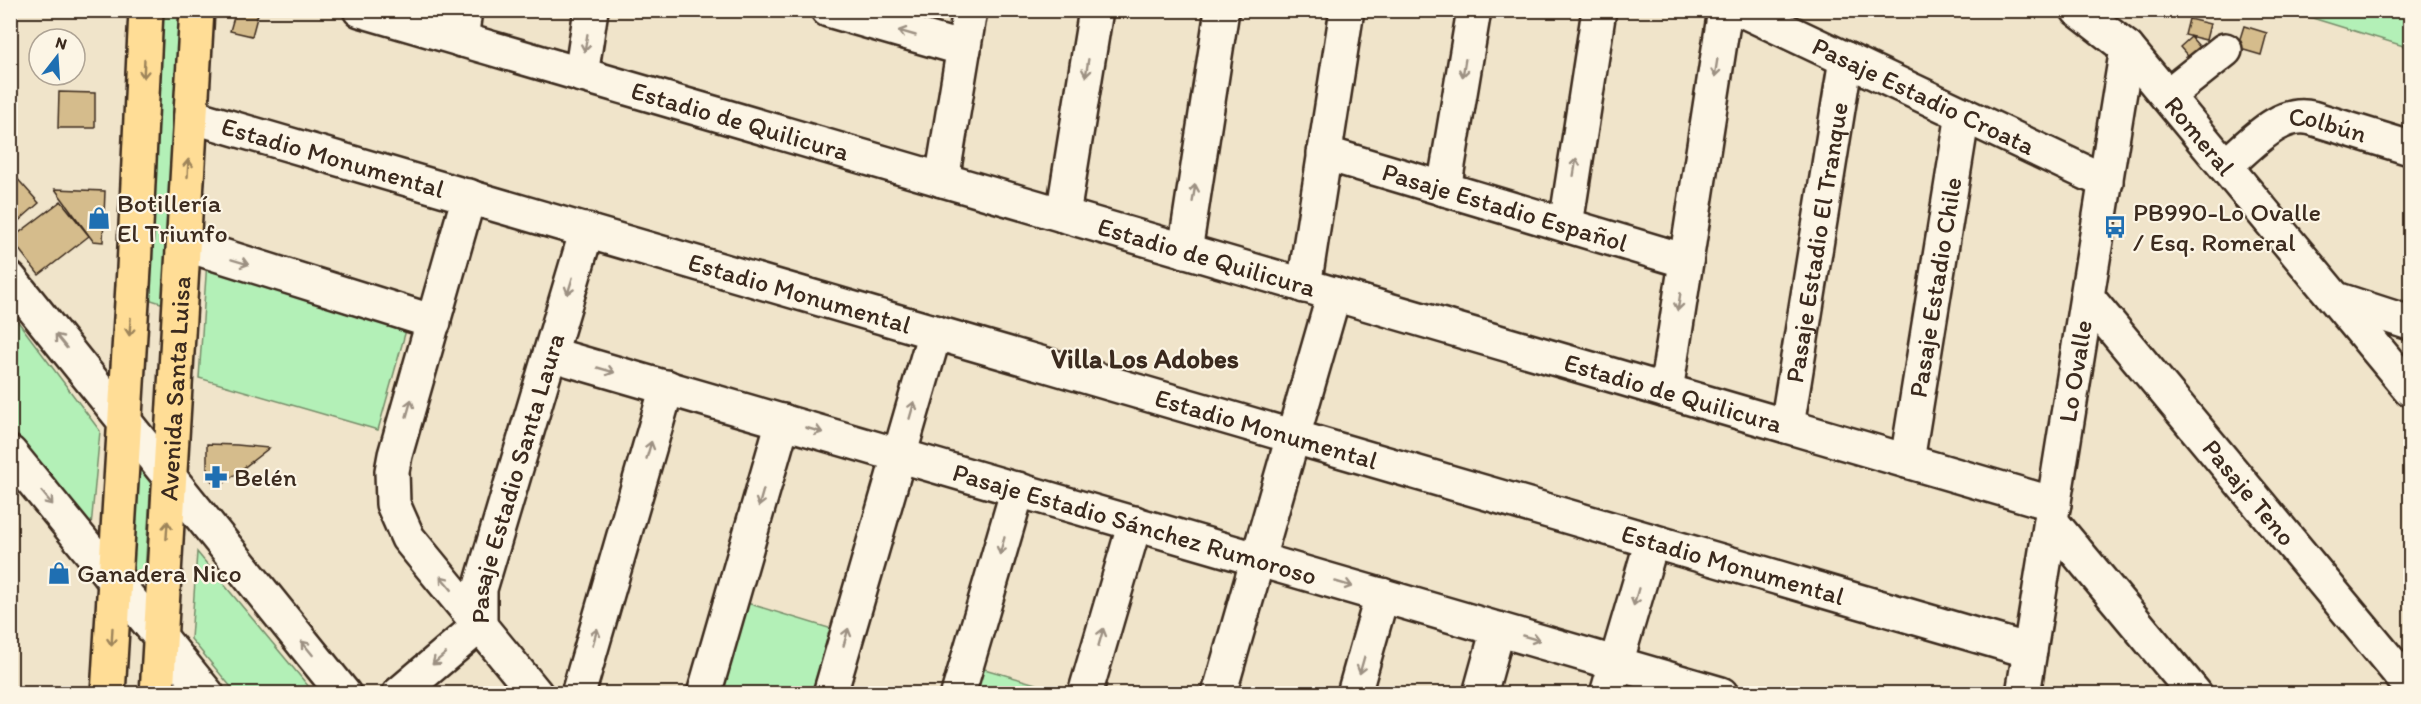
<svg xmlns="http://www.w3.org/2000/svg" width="2421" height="704" font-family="Itim,sans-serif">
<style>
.green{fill:#b3f0b7;stroke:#778d6a;stroke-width:1.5}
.building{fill:#d5bc8c;stroke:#3b2a1e;stroke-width:1.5}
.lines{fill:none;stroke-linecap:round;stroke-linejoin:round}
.minor-casing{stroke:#3b2a1e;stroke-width:38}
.major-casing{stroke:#3b2a1e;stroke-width:38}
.minor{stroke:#fcf5e5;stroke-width:33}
.major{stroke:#ffdd96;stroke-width:33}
.oneway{stroke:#9c9082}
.oneway2{stroke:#9d845a}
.labels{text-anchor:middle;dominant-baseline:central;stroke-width:4.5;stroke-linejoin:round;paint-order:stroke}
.street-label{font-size:26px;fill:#3b2a1e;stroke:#fcf5e5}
.poi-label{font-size:26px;fill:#3b2a1e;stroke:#fcf5e5;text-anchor:start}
.neighbourhood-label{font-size:27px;font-weight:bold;fill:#3b2a1e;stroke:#fcf5e5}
</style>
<rect width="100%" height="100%" fill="#f0e4ca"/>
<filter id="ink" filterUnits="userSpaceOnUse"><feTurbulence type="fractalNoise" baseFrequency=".0167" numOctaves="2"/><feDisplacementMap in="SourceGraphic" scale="12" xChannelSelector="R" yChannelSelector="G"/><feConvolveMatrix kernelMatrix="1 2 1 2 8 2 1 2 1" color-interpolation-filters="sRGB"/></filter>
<g filter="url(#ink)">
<path class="green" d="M162 11H179L164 304 148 299Z
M2289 11H2410V48L2296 13Z
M207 261 408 323 378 430 199 378Z
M10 311 100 431 91 527 11 428Z
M131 467 150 474 151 481 145 571 142 575 133 577 126 569Z
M197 552 314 693H236L191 639Z
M747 603 832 629 812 693H736L721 689Z
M974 666 1067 693 966 694Z"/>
<path class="building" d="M236 10H259L252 36 230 31Z
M2189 19 2210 24 2206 40 2185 35Z
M2244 26 2267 33 2261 55 2237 48Z
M2191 37 2205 53 2194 63 2180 47Z
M59 92 95 93V128H58Z
M14 175 39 203 14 225 10 220V178Z
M55 189 105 191 103 242 93 241Z
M61 201 89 236 39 275 11 239Z
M207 444 237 445 269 448 219 487 207 477Z"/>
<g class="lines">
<g class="minor-casing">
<g id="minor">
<path id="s1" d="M360 10 2054 504"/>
<path d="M828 10 964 49"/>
<path id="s2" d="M1742 10 2106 182"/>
<path id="s3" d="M2078 10 2127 48 2410 389"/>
<path d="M461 40 465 10"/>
<path d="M581 75 591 10"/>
<path d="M2167 96 2225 50"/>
<path id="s4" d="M191 116 2030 651"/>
<path id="s5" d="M1324 153 1686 261"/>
<path id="s6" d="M2225 166C2249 147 2279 109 2312 118L2410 148"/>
<path d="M942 180 970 10"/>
<path d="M1444 189 1474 10"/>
<path d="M469 196 395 455 392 471 393 504 408 538 536 694"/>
<path d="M1063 215 1096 10"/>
<path d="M1566 225 1599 10"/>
<path d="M184 244 434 322"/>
<path d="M1185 251 1222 10"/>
<path d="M10 279 344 694"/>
<path d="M1304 286 1347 10"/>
<path id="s7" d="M2087 297 2410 686"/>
<path d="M2336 299 2410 323"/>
<path id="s8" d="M550 354 1721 694"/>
<path d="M1666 391 1725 10"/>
<path id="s9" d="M1787 426 1846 59"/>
<path d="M10 453 207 694"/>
<path id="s10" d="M1907 461 1963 114"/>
<path d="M2051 521 2195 694"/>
<path id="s11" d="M399 694 480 625V589L587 230"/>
<path d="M578 694 667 387"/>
<path d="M704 694 783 421"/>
<path d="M830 694 935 332"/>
<path d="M958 694 1018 489"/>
<path d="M1085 694 1135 523"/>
<path d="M1219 694 1334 294"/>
<path d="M1354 694 1382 595"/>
<path d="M1480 694 1498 629"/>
<path d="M1607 694 1652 541"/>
<path id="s12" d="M2023 694 2127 48"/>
</g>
</g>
<g class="major-casing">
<g id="major">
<path d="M108 694 134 269 146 10"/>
<path id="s13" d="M157 694 197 10"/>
</g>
</g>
<use href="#minor" class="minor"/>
<use href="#major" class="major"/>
</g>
<defs><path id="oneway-shaft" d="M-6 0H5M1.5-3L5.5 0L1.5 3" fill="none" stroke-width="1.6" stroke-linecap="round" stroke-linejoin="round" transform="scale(1.5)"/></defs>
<g class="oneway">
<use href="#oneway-shaft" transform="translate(907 33) rotate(-164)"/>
<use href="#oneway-shaft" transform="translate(586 43) rotate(99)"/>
<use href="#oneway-shaft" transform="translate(1087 68) rotate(99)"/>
<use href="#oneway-shaft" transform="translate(1464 68) rotate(99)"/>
<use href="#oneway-shaft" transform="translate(1716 68) rotate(99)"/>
<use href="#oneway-shaft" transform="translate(1575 167) rotate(-81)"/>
<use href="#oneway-shaft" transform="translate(1194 193) rotate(-81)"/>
<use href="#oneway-shaft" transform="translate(240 262) rotate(17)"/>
<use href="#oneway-shaft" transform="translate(570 286) rotate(107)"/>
<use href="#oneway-shaft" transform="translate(1679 302) rotate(99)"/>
<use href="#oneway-shaft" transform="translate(61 341) rotate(-129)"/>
<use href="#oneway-shaft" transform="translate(606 370) rotate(16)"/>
<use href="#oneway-shaft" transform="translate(409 408) rotate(-74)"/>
<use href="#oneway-shaft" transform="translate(912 410) rotate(-74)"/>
<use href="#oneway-shaft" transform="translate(814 430) rotate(16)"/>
<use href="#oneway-shaft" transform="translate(649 450) rotate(-74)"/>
<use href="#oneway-shaft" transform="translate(47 498) rotate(51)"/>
<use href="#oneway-shaft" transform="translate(761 498) rotate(106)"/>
<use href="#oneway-shaft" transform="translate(1002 546) rotate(106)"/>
<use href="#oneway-shaft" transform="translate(446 583) rotate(-130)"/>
<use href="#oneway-shaft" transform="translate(1344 584) rotate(16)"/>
<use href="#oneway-shaft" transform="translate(1636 597) rotate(106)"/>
<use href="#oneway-shaft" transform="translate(595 637) rotate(-74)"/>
<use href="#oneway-shaft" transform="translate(846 637) rotate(-74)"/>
<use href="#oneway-shaft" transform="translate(1101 637) rotate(-74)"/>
<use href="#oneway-shaft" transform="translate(1531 638) rotate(16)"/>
<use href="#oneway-shaft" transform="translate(307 648) rotate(-129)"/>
<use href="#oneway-shaft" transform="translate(439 659) rotate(140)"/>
<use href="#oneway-shaft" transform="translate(1362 665) rotate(106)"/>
</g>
<g class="oneway2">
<use href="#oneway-shaft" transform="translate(144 69) rotate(93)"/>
<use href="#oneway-shaft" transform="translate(188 168) rotate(-87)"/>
<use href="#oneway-shaft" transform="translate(130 327) rotate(94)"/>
<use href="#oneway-shaft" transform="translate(167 530) rotate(-86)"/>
<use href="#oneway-shaft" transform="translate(112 637) rotate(93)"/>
</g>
</g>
<defs>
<g id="shop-bare" transform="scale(1.8)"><path d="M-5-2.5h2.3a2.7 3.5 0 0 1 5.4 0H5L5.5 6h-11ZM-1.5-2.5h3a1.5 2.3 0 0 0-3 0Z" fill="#1f6fb2" stroke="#fcf5e5" stroke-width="2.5" paint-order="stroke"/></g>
<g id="bus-bare" transform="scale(1.8)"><path d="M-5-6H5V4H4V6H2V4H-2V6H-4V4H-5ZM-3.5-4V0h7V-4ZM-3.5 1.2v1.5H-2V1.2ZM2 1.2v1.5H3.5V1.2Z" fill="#1f6fb2" stroke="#fcf5e5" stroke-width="2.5" paint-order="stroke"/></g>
<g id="pharmacy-bare" transform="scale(1.8)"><path d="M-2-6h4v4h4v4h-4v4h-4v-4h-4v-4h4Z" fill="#1f6fb2" stroke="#fcf5e5" stroke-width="2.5" paint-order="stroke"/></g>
</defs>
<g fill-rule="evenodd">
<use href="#shop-bare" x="99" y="218"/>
<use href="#bus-bare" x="2115" y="227"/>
<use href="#pharmacy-bare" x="216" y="477"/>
<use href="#shop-bare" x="59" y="573"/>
</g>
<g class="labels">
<g class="street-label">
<text stroke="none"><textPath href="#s2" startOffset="201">Pasaje Estadio Croata</textPath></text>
<text stroke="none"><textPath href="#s1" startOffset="396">Estadio de Quilicura</textPath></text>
<text stroke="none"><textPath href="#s6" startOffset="120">Colbún</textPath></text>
<text stroke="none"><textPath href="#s3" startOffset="176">Romeral</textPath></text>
<text stroke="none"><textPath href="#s4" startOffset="148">Estadio Monumental</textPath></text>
<text stroke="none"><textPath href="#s5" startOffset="189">Pasaje Estadio Español</textPath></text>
<text stroke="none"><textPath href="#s9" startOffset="186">Pasaje Estadio El Tranque</textPath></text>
<text stroke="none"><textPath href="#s1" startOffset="882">Estadio de Quilicura</textPath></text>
<text stroke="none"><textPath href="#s10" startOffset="176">Pasaje Estadio Chile</textPath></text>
<text stroke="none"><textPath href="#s4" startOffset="634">Estadio Monumental</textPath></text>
<text stroke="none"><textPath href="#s12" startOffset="327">Lo Ovalle</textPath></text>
<text stroke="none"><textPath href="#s13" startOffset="306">Avenida Santa Luisa</textPath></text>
<text stroke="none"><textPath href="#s1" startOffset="1368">Estadio de Quilicura</textPath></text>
<text stroke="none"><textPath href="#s4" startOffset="1120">Estadio Monumental</textPath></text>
<text stroke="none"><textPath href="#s11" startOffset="258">Pasaje Estadio Santa Laura</textPath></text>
<text stroke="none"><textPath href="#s7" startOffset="254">Pasaje Teno</textPath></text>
<text stroke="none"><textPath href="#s8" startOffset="609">Pasaje Estadio Sánchez Rumoroso</textPath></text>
<text stroke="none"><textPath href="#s4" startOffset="1606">Estadio Monumental</textPath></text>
</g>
<g class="poi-label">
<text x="117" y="203">Botillería<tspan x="117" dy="30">El Triunfo</tspan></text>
<text x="2133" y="212">PB990-Lo Ovalle<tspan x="2133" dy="30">/ Esq. Romeral</tspan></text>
<text x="234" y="477">Belén</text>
<text x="77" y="573">Ganadera Nico</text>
</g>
<g class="neighbourhood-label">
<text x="1145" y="358">Villa Los Adobes</text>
</g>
</g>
<rect width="2421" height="704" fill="none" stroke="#fcf5e5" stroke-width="36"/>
<rect x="18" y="18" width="2385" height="668" fill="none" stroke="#3b2a1e" stroke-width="2" filter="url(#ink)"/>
<g transform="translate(57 57) rotate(17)"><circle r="28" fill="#fcf5e5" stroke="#afa495" stroke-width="1.5"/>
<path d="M0-4.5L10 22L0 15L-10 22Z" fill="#1f6fb2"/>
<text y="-9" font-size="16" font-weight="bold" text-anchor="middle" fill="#3b2a1e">N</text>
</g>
</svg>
